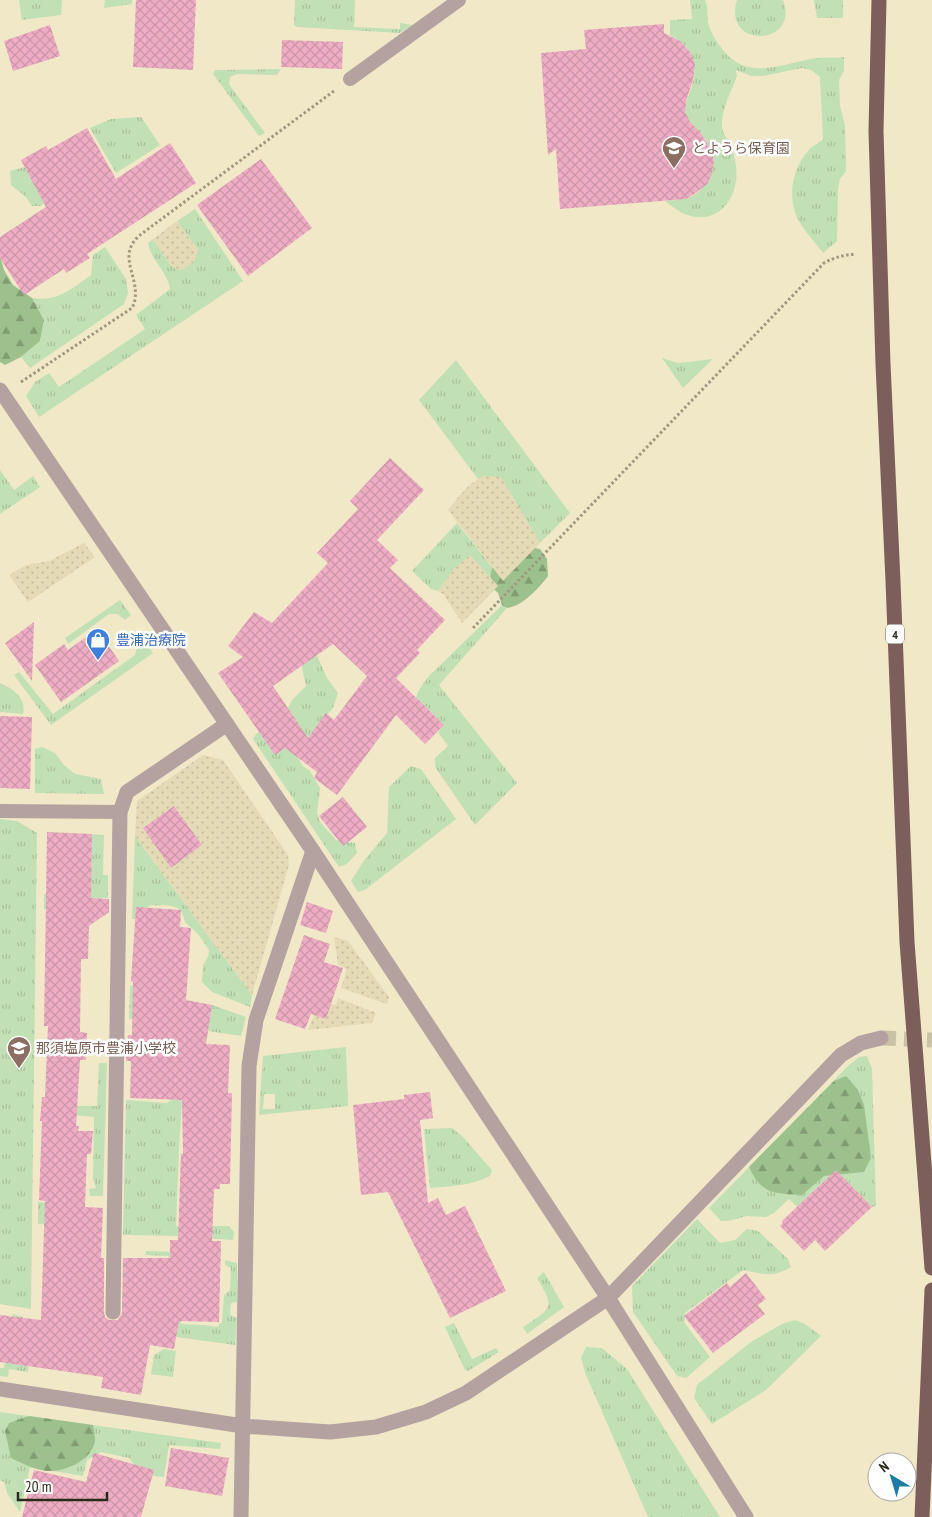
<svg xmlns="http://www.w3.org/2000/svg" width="932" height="1517" font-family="'PT Sans Narrow','Noto Sans JP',sans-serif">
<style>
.grass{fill:url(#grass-tufts);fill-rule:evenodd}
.forest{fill:url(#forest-firs)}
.sand{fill:url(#sand-dots);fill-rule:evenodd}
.building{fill:url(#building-cross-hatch);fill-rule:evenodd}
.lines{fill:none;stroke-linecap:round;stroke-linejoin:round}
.minor-tunnel{stroke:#c9c2a6;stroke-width:15;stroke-dasharray:15 8;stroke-linecap:butt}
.path{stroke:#9f9880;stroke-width:3;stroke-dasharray:2.5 2.5;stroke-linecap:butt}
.service{stroke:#b3a2a0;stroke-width:14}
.minor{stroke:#b3a2a0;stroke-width:15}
.tertiary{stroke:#b3a2a0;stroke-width:15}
.trunk{stroke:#7c5e5a;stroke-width:15}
.labels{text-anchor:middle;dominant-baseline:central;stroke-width:5;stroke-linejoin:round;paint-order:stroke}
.shield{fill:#fff;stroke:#6b6860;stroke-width:1}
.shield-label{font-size:12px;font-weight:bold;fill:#2b281c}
.education-label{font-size:14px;fill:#785e54;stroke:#fff;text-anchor:start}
.shop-label{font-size:14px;fill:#366cbe;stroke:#fff;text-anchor:start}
</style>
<defs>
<pattern id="grass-tufts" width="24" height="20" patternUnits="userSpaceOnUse" patternTransform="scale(1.25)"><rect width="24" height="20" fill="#c2e0b5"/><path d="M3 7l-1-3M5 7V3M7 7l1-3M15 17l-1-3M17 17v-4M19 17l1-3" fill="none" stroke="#a7c09b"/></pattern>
<pattern id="forest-firs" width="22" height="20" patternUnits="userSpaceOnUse" patternTransform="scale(1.25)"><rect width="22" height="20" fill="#9dc18d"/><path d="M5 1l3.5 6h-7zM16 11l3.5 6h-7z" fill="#809d72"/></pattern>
<pattern id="sand-dots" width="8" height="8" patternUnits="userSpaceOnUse" patternTransform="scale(1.25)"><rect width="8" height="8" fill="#e4dab6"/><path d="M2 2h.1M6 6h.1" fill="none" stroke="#c4bb9c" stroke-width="1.8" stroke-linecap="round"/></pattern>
<pattern id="building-cross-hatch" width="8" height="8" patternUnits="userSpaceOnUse" patternTransform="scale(1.25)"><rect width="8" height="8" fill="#eeadc4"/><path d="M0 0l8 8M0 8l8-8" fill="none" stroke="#cc95a8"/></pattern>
</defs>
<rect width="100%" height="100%" fill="#f1e8c8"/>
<path class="grass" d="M19 0H62L61 15 22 20Z
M105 0H132V4L104 8Z
M295 0H355L354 27 400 29V23L413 25 400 33 297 27 294 25Z
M690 0H705C709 8 706 18 709 26 711 33 716 40 720 46 746 84 781 63 817 58 826 57 835 58 844 57V71L839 80 840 106 845 125 846 171 840 179 838 189 837 241 823 253C816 243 803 230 798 219 787 198 792 169 808 151 812 146 819 143 823 139L820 77 811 70 802 68 763 76H751L736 70 737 76C731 92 721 110 722 127 722 133 728 139 730 144 733 151 735 159 736 166 740 193 722 224 691 216 681 214 673 207 665 201 690 199 703 197 711 170 713 161 713 154 709 145 703 133 687 124 685 111 684 103 689 96 691 89 699 64 693 47 670 35V20L692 19Z
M737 0H783C801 45 722 51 737 0Z
M814 0H843V18H817Z
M281 69 277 75 237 74 230 77 229 84 265 133 259 136 213 74 215 70Z
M141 117 160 145 116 173 90 128 111 119Z
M25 167 62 192 40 206H32L26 197 11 185 10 171Z
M195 209 243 281 39 417 26 396 35 382 49 373 59 387 145 329 136 315 170 289C167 271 151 260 148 243L153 239 171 266 198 250 177 221Z
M105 247 126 279 128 293 124 304 30 368 21 357 40 341 44 320 32 298C58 302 71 289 91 275L93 255Z
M662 358 678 363 713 359 683 388Z
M456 360 570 513 540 543 501 478 486 476 478 479 419 400Z
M0 470 14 490 33 476 40 487 0 514Z
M457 523 503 581 455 568 438 591 431 589 412 571Z
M120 600 131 615 125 620 117 614H109L68 644 65 638Z
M502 605 507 608 439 685 517 783 475 825 435 767V758L448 746 438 732 444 725 425 706 415 714C412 698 420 687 430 675Z
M144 640 153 653 51 725 14 675 19 672 53 714 135 655 138 644Z
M310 640 327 678 338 693 333 708 295 753 303 766 310 771 320 788 317 813 320 822 336 840 355 843 357 853 347 864 339 867 253 739 256 734 286 713 292 700 306 686 300 659Z
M0 683C13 688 27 699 23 714L0 712Z
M42 747 55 753 64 765 75 774 101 779 104 794 35 793V749Z
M411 766 421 769 456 819 365 890 358 892 351 881 363 862 387 833 389 787Z
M0 819 17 821 37 833 31 1309 0 1304Z
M92 834 104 835 103 875H108V898H84L62 910 44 909V894H69L79 868 92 867Z
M135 836 252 995 250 1007 212 992 202 982 203 965 208 957 209 950 199 935 185 922C182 901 167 906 150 905L142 912 141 919H132Z
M130 985 208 1027 212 1005 246 1017 241 1036 129 1019Z
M346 1047 348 1106 259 1115 263 1056ZM264 1094H275V1109H263Z
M867 1056 872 1069 876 1206 872 1207 836 1170 797 1207 789 1199 774 1213 766 1217 747 1216 728 1221H721L709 1208 848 1066 859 1057Z
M99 1063H107L103 1196H90L89 1189 96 1188 93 1179 94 1117 73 1115V1106H97Z
M183 1082 179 1150 176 1226H229L234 1232 233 1240 176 1236 123 1235 126 1100 167 1103 174 1098Z
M452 1128 462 1136 492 1170 490 1176C471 1186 450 1186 430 1188L424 1129Z
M38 1202 74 1204 75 1225 38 1224Z
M697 1219 720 1243 735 1240 747 1229 758 1231 788 1259 791 1267C773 1278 763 1274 743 1270L685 1313 684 1322 710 1357 686 1378 677 1376 633 1312 632 1286Z
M146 1251 180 1252 181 1324 205 1325 217 1327 222 1322 224 1295 230 1290 231 1268 225 1265V1260L237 1263V1302L231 1303 230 1315 237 1318 235 1345 132 1331 172 1262 168 1256 145 1255Z
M544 1272 564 1307 527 1334 523 1327C551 1308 556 1309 537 1278Z
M13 1314 23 1317 22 1328 34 1330 28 1372 9 1369 8 1377 0 1376V1368H4Z
M795 1320 805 1324 821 1336 766 1390 712 1424 694 1398 697 1385 751 1342 782 1324Z
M454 1323 472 1359 496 1348 499 1352 468 1371 465 1370 445 1327Z
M586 1347 602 1348 627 1369 720 1517H648L586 1375 581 1358Z
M164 1349 176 1351 173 1377 151 1374 154 1355Z
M0 1412 221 1443 220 1449 169 1445 164 1477C147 1476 139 1472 129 1458L101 1452 87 1460 83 1476 30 1467 20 1512 7 1493 4 1482 0 1480Z"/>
<path class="forest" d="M0 256 4 270 13 285 32 298 44 320 40 341 21 357 5 365 0 362Z
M526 546 540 549 547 559 548 576C539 588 523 606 507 608L502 605 498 593 490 586C491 554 500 558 526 546Z
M846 1076 858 1090 864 1105 871 1158 864 1172 824 1176 802 1195C774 1193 762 1195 749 1167L834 1081Z
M29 1416 93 1425C94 1430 95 1436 95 1441 92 1459 69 1470 52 1471 38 1472 24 1464 11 1458L5 1431 9 1423Z"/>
<path class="sand" d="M177 221 198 251 194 262 180 271 171 266 153 239Z
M486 476 501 477 540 543 503 581 448 510C459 497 469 481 486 476Z
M84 543 95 557 28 602 9 575 26 565 49 561Z
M470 555 498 586 462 623 443 594 438 591 455 568Z
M203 755 223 760 288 855 289 865 252 995 135 836 137 801ZM174 806 202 845 171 868 143 828Z
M334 937 348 941 389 997 387 1004 341 988 347 969 338 965Z
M338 998 376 1013 372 1023 308 1030 314 1015 326 1019 331 1004 336 1005Z"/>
<path class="building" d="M136 0H196L193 70 133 67Z
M664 24V33L680 41 690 52 695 64 693 80 686 101 685 112 690 122 700 132 709 146 714 160 712 174 707 184 696 193 686 199 560 209 556 149 548 155 541 53 586 49 584 30Z
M50 25 60 56 13 71 4 41Z
M282 40 343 42 342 69 281 67Z
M87 128 116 179 170 143 196 183 87 254 90 258 66 273 64 269 24 295 0 258V237L46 207 21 160 46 146 48 150Z
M261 159 312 228 248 276 197 205Z
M390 458 424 490 377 540 398 560 390 568 445 620 417 650 420 653 396 678 444 725 425 744 396 715 337 795 314 778 317 772 285 748 275 755 218 673 243 657 228 646 254 612 272 623 328 563 317 553 358 509 350 501ZM333 644 367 676 334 720 326 713 308 738 273 686Z
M34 622 32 681 5 643Z
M97 629 119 661 61 702 35 665 64 644 68 650Z
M0 716 32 717 30 789 0 788Z
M343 797 367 827 343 846 319 816Z
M174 806 202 845 171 868 143 828Z
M47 832 92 834 91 898 109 899V912L89 926 88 959H81L80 1032 87 1033 86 1060H80L76 1126H79L78 1131H93L91 1154H87L85 1207 103 1208 101 1258H104V1312L105 1317 109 1320H118L122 1313 123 1258H170V1240H178L181 1154H183L182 1100 130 1098 131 1061H126V1057L128 1035H132L133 982 131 981 136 907 181 910 180 927 191 928 186 1000 212 1005 206 1044 230 1045 228 1093H232L230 1184H220V1189H214L212 1241H221L219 1322 179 1321 174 1349 150 1345 141 1395 101 1388 103 1377 0 1362V1315L41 1320 45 1201 39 1200 42 1121H40L42 1097H45L48 1026H44Z
M307 902 333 911 326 933 300 925Z
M304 935 330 944 324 962 343 968 326 1019 311 1014 305 1029 275 1019Z
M430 1092 433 1118 420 1120 428 1203 438 1198 446 1215 465 1206 506 1291 450 1318 388 1192 361 1195 353 1105 404 1099V1095Z
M836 1170 872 1207 825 1251 815 1240 804 1251 780 1226 783 1223 782 1221Z
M746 1273 766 1299 758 1305 765 1314 713 1353 684 1316 727 1283 730 1287Z
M171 1448 229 1458 222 1496 165 1486Z
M94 1453 154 1470 141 1517H22L34 1470 86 1482Z"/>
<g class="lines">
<path class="minor-tunnel" d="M881 1038 932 1040"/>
<path class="path" d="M21 382 132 308C144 285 120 262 133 243 135 239 140 235 144 232L334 91
M473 628 824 263C835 257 844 255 856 254"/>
<path class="service" d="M350 79 459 0
M0 811 120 812"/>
<path class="minor" d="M113 1312 120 812 127 792 227 724
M0 1389 243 1426 330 1432 376 1427 426 1412 466 1393 608 1298 841 1055 861 1043 881 1038
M241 1517 249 1066 256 1020 313 851"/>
<path class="tertiary" d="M0 390 313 851 608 1298 746 1517"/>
<path class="trunk" d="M879 0 876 131 883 364 893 581 907 942 932 1268
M922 1517 932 1290"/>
</g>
<defs>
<g id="school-pin" transform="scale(1.25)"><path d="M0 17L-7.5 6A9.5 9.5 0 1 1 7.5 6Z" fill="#8d6e63" stroke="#fff"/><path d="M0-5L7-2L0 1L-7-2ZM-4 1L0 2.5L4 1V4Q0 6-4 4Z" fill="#fff"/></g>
<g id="shop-pin" transform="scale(1.25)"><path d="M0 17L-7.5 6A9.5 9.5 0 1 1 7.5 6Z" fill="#3f7fe0" stroke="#fff"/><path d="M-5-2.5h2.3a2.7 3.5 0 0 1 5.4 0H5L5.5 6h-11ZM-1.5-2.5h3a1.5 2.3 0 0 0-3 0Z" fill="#fff"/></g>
</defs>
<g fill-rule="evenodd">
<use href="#school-pin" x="674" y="148"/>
<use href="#shop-pin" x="98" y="640"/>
<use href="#school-pin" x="19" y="1048"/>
</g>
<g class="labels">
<rect class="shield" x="886" y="624.5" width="18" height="19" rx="4"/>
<g class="shield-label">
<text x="895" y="634">4</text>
</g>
<g class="education-label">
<text x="692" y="148">とようら保育園</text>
<text x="36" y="1048">那須塩原市豊浦小学校</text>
</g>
<g class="shop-label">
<text x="116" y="640">豊浦治療院</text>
</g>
</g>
<g transform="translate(892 1477) rotate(322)"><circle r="24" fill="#ffffff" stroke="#aaa9a4"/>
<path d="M0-4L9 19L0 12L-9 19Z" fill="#1c7ca8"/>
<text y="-8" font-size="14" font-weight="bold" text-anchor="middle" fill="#2b281c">N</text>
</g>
<path d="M18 1492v8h89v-8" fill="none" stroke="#2b281c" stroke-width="2.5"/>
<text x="25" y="1492" font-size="15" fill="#2b281c" stroke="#ffffff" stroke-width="4" paint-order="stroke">20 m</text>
</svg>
